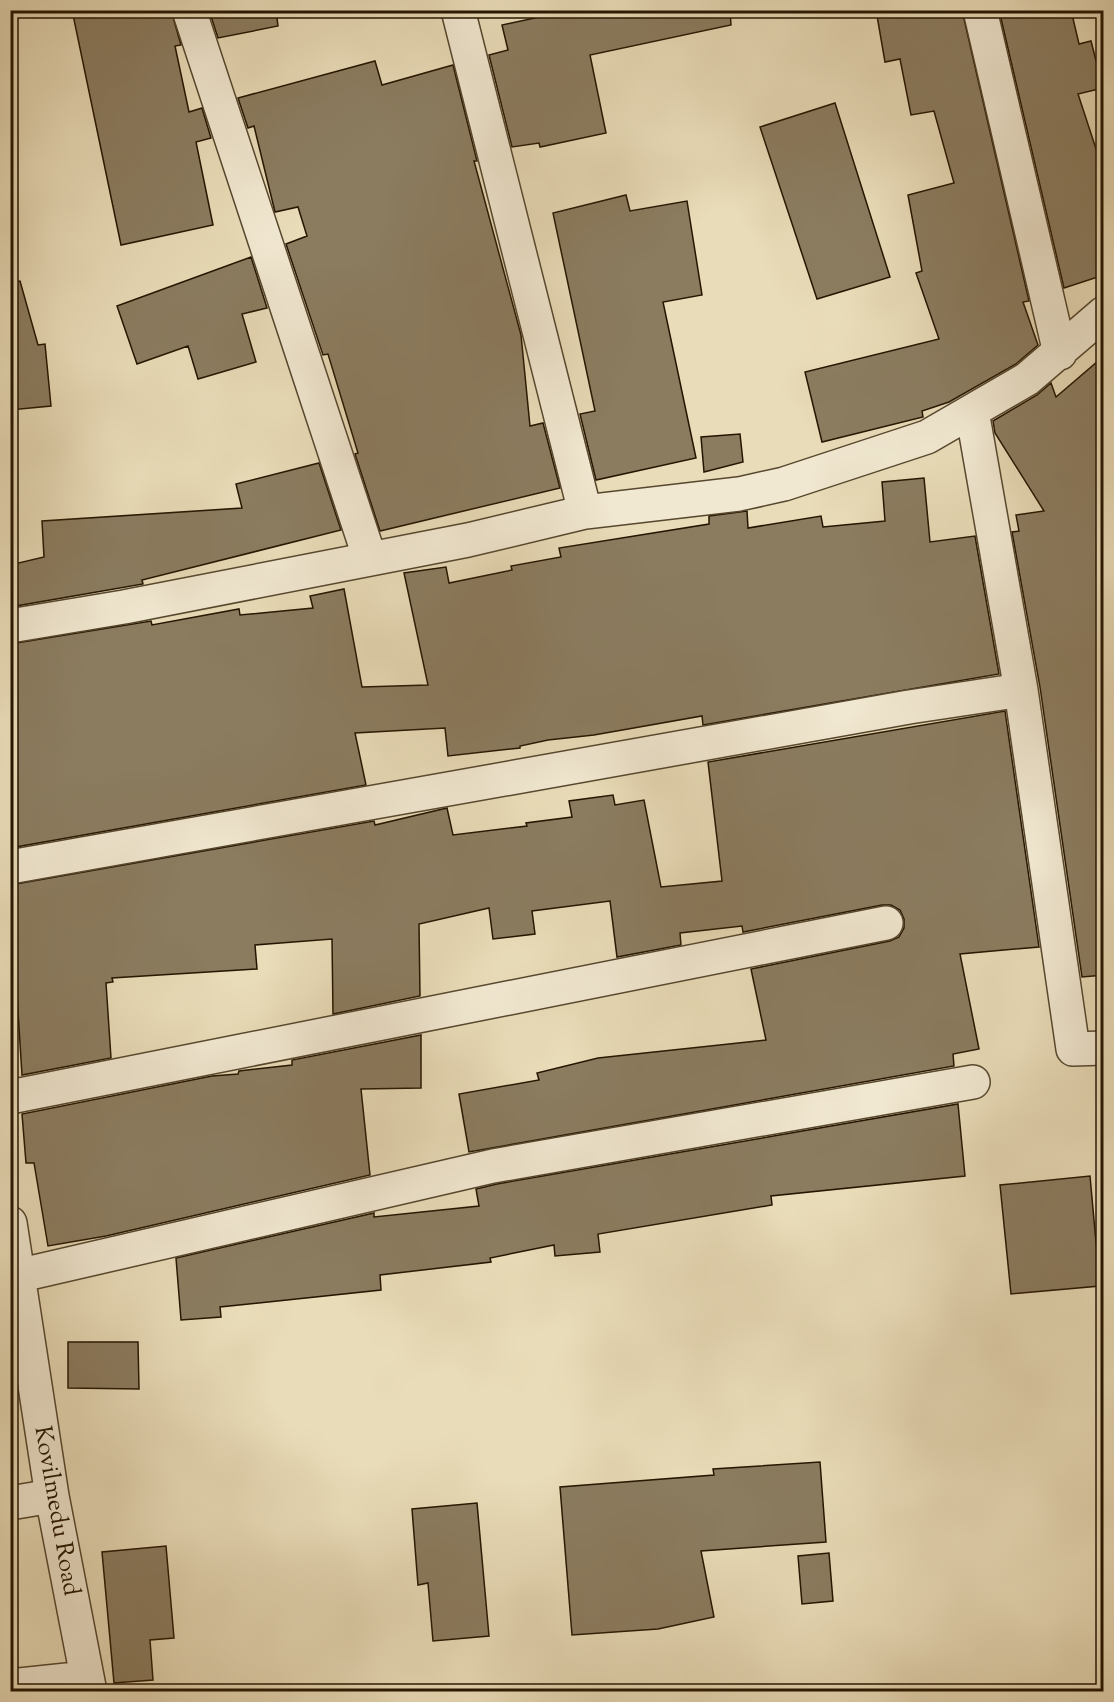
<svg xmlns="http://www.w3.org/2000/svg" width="1114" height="1702" font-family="'Sorts Mill Goudy',serif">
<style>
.building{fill:#8b7c60;stroke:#251500;stroke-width:1.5}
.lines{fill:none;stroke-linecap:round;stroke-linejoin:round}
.minor-casing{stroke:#56472e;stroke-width:36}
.minor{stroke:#f1e8d1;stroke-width:33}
.labels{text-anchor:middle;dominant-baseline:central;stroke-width:4.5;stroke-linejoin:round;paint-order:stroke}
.street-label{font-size:24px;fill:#251500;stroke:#f1e8d1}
</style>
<rect width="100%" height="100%" fill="#e9dcb8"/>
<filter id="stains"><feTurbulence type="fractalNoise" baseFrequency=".00333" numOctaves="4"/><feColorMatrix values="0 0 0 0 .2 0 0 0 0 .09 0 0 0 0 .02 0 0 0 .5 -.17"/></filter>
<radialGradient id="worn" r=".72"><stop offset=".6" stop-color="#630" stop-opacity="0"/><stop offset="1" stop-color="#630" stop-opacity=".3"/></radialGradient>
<path class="building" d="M72 10H171L181 45 175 46 189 112 202 108 211 138 196 142 213 225 121 245Z
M209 10H276L278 26 218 38Z
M572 10H730L731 25 590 55 606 133 540 147 539 143 512 147 489 55 508 50 502 25Z
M876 10H962L1029 301 1023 302 1038 345 1016 364 949 402 922 411 923 417 822 442 805 372 939 339 916 273 922 271 908 195 954 183 934 111 911 115 900 59 885 62Z
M999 10H1071L1079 44 1091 41 1103 88 1078 94 1104 173V275L1064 288Z
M375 61 382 85 453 65 477 161H474L521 335 530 426 543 423 560 488 380 531 355 454 358 453 328 354 323 355 286 244 307 236 298 207 275 212 254 126 248 128 238 98Z
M835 103 890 277 817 299 760 127Z
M626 195 630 211 687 201 702 295 663 302 696 458 596 480 580 414 595 411 553 213Z
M251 257 267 308 242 314 256 362 198 379 188 346 137 364 117 306Z
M20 281 38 345 45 344 51 406 10 410V283Z
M1104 356V975L1082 977 1040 687 1012 532 1019 531 1016 515 1044 511 995 433 993 421 1037 395 1051 383 1056 397Z
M740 434 743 462 704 472 701 437Z
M319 463 341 530 142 580 143 584 10 607V565L44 557 42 521 242 508 236 484Z
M924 478 930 542 975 536 999 674 703 725 702 716 594 735 548 740 520 746V748L448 756 445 728 355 733 366 785 10 848V644L151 621 152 625 239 609 240 615 313 608 310 596 344 589 362 687 428 685 404 573 446 567 449 583 512 570 511 566 561 557 559 548 709 524V516L747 511 748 528 821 516 823 527 885 521 882 482Z
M1005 711 1039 947 960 954 979 1049 953 1054 954 1066 469 1152 459 1094 539 1080 537 1073 598 1058 766 1040 751 969 890 941 899 937 904 928V919L900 910 891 905H882L743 932 742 926 680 933 681 945 617 957 610 901 532 911 535 934 493 939 489 908 419 924 420 996 333 1014 332 939 255 945 257 969 112 978 113 982 106 983 111 1058 22 1075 10 885 374 821 375 825 447 808 453 835 527 826 526 823 572 817 569 801 613 795 615 805 644 800 661 887 722 881 708 762Z
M421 1035V1088L361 1089 370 1175 106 1236 48 1246 34 1163H26L22 1114 212 1076 238 1074 239 1071 292 1065V1060Z
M958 1104 965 1176 771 1196 772 1205 598 1234 600 1252 555 1256 554 1245 490 1258 491 1262 380 1275 381 1290 220 1307 221 1317 181 1320 176 1258 374 1213V1217L479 1206 476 1189 497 1184Z
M1090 1176 1100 1286 1011 1294 1000 1185Z
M68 1342H138L139 1389 68 1388Z
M820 1462 826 1542 701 1551 714 1617 658 1629 572 1635 560 1487 714 1475 713 1469Z
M477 1503 489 1636 433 1641 428 1583 418 1585 412 1509Z
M166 1546 174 1638 150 1640 153 1680 114 1683 102 1552Z
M829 1553 833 1601 802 1604 798 1556Z"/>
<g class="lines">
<g class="minor-casing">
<path id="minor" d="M189 10 370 559
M458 10 585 512
M980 10 1060 353
M972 411 1021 690 1073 1049 1104 1048
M10 626 124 607 468 540 585 512 739 494 784 484 927 437 1027 379 1104 313
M10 867 909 707 1021 690
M10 1097 886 923
M10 1223 52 1496 90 1692
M17 1276 493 1166 973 1082
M10 1503 52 1496
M10 1686 86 1678"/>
</g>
<use href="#minor" class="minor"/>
</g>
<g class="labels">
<g class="street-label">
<text transform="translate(56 1511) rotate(80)">Kovilmedu Road</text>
</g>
</g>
<rect width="1114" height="1702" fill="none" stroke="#e9dcb8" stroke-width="36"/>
<rect x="12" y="12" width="1090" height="1678" fill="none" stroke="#251500" stroke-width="3"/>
<rect x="18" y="18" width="1078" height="1666" fill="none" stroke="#251500" stroke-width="1.5"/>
<rect width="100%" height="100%" filter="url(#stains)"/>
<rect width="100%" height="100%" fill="url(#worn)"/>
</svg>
